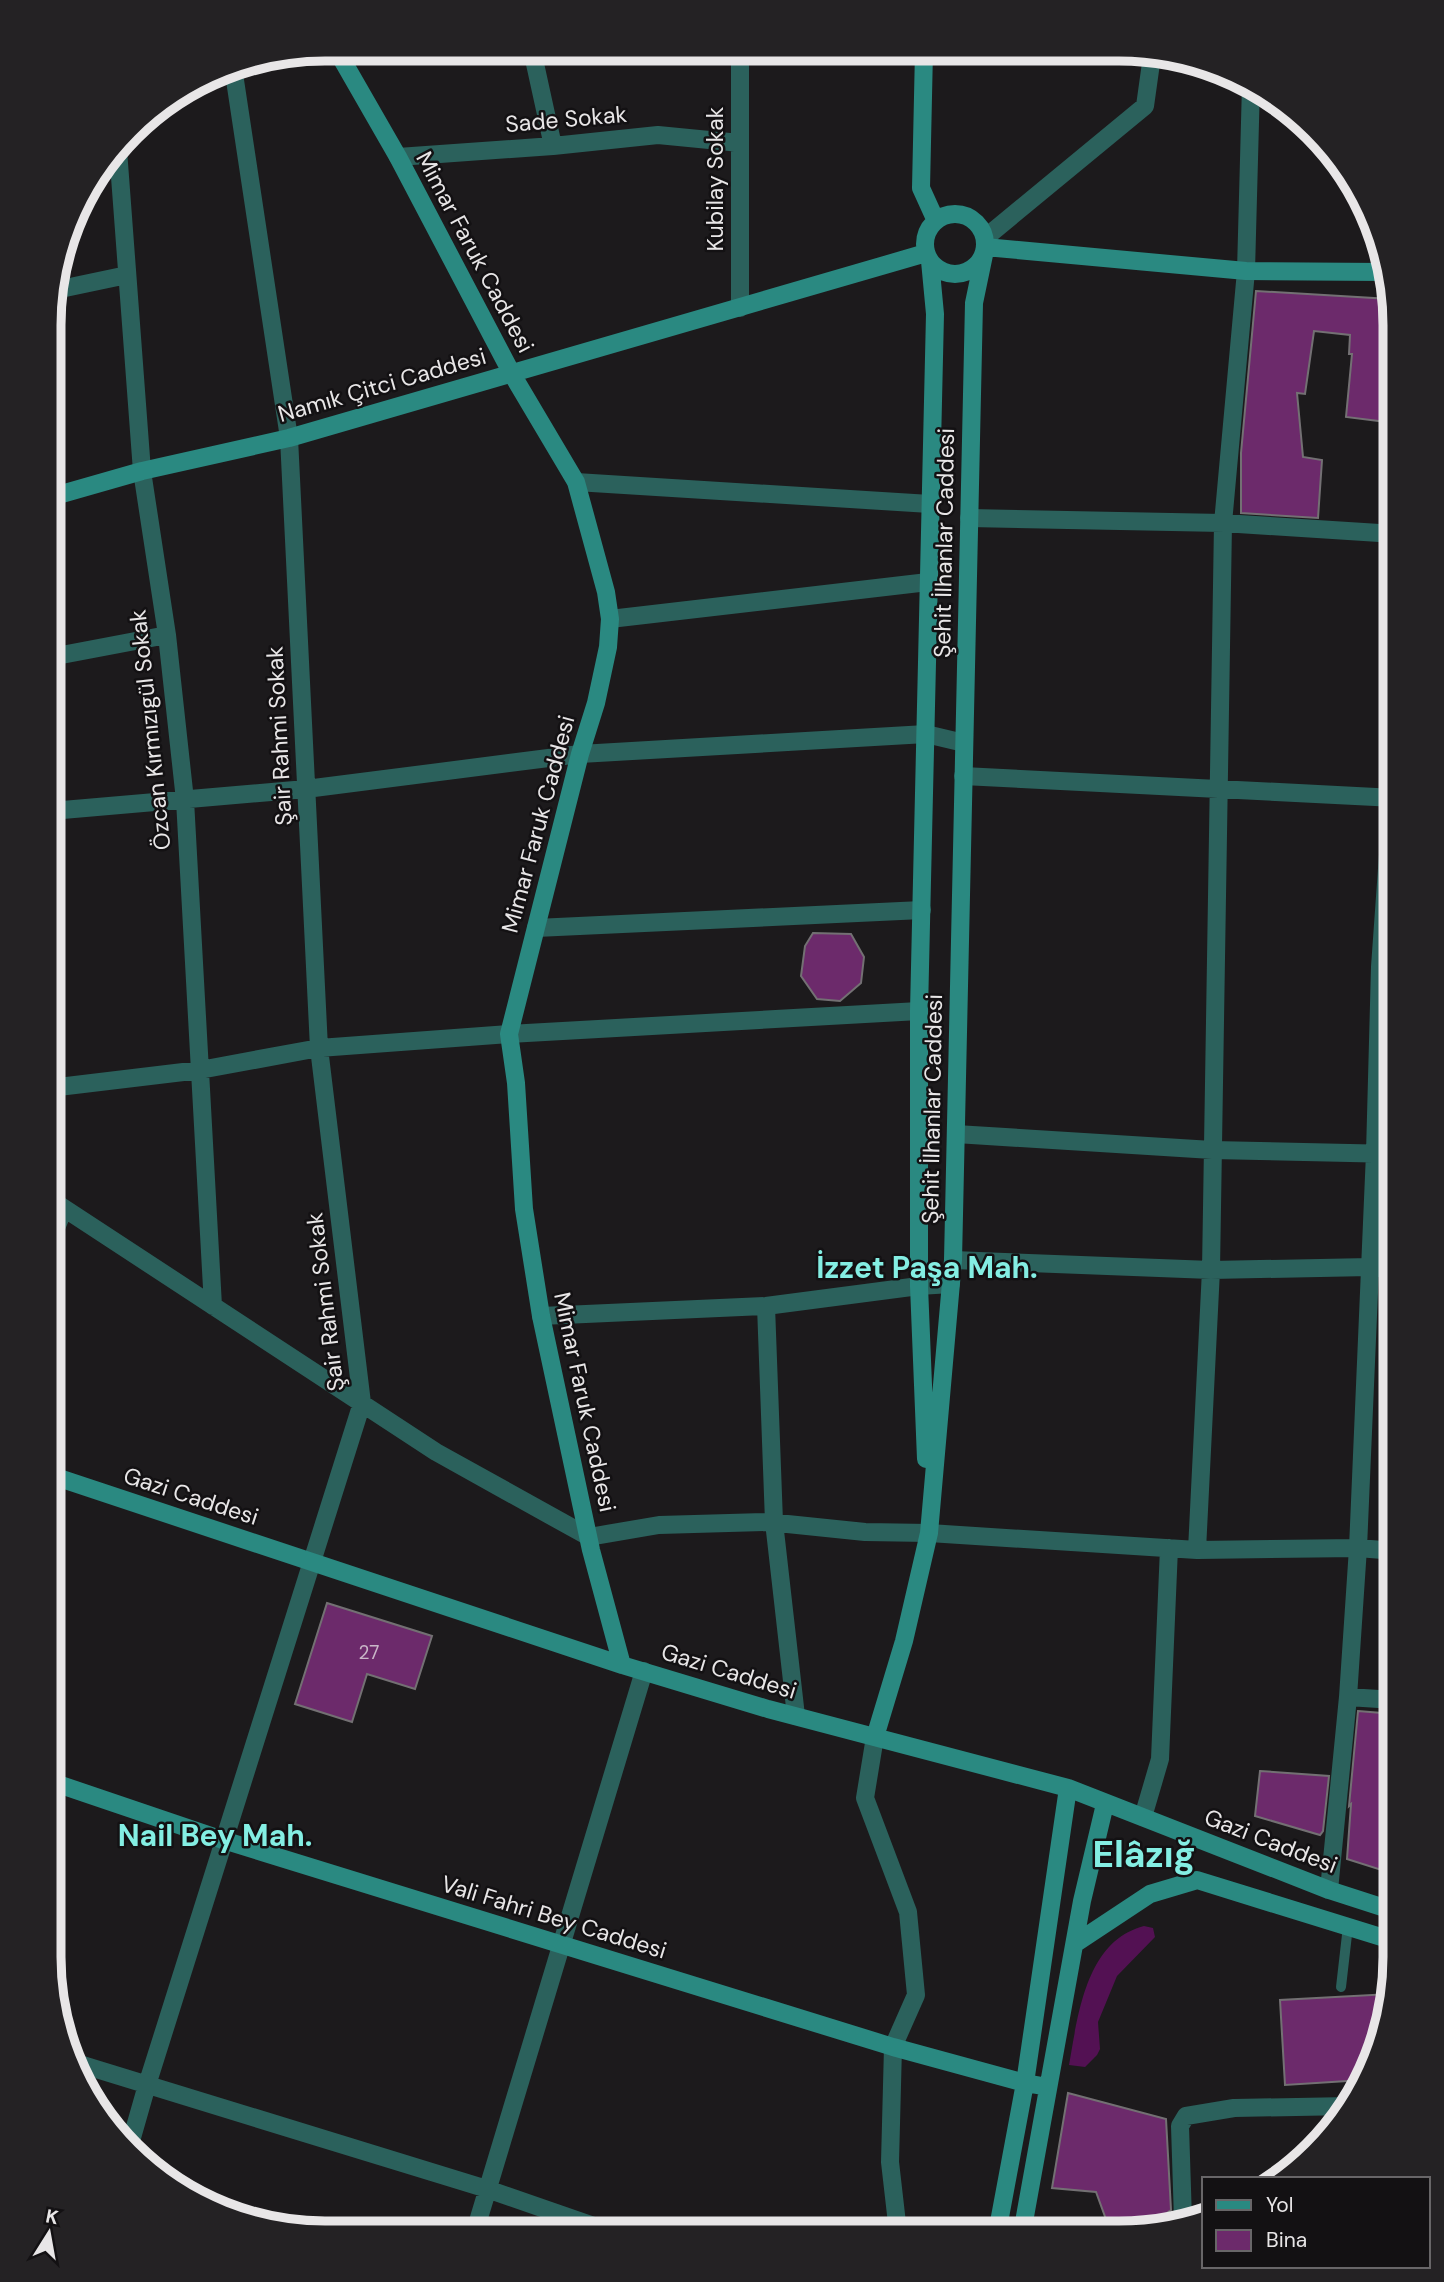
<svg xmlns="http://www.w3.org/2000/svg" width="1444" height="2282" font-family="'DM Sans',sans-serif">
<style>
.grass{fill:#531153}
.building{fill:#6c2a6b;stroke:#737073;stroke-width:2}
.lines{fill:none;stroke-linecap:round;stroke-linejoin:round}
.lane{stroke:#2b615c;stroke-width:10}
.street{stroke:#2b615c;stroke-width:18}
.secondary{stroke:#2a8981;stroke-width:18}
.labels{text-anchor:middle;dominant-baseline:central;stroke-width:5;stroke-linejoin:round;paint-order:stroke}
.number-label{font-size:19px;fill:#c9b7c8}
.street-label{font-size:23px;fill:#e8e6e7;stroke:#131113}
.district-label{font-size:30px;font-weight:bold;fill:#84eee3;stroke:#131113}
.town-label{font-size:37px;font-weight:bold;fill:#84eee3;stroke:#131113}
.rim{fill:none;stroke:#e8e6e7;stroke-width:9}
</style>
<rect width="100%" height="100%" fill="#1c1a1c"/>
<path class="grass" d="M1144 1926 1153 1928 1155 1937 1117 1976 1098 2022 1100 2049 1097 2055 1085 2067 1069 2065C1078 2015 1086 1941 1144 1926Z"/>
<path class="building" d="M1256 291 1390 299 1395 326V423L1346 417 1352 354H1349L1350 335 1314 331 1305 394 1297 393 1303 457 1322 460 1318 518 1241 513V453Z
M813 933 851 934 864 957 861 983 840 1001 817 999 801 976 805 946Z
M327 1603 432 1636 415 1689 367 1674 352 1722 295 1704Z
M1358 1711 1394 1714V1874L1347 1859 1351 1804 1349 1806Z
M1260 1771 1329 1776 1323 1831 1320 1835 1255 1816Z
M1390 1994 1380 2046 1363 2080 1285 2085 1280 2000Z
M1068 2093 1166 2119 1171 2210 1146 2228 1111 2233 1096 2192 1052 2188Z"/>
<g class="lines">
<path class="lane" d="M1341 1987 1348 1926"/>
<path class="street" d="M532 50 553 146
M118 150 142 471 167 635 185 800 213 1306
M398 157 553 146 658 135 740 143
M985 238 1145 106 1152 56H1172
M51 291 127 275
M740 308V50
M576 482 930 504
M969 518 1223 523 1395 534
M610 619 928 582
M51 657 167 635
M963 776 1395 798
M51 811 306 789 580 754 926 734 964 743
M536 928 922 910
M50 1088 200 1070 319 1048 509 1034 919 1011
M956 1134 1212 1150 1395 1154
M50 1199 436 1452 589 1537 659 1525 768 1522 865 1532 929 1533 1197 1550 1358 1548 1395 1551
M50 1242 64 1209
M953 1260 1211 1270 1370 1267 1395 1269
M766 1306 774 1522 796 1716
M541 1316 766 1306 919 1286 951 1284
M1197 1550 1211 1270 1223 523 1246 271 1251 85
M1348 1697 1394 1700
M875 1737 865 1798 908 1912 916 1995 893 2047 890 2162 898 2232
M1143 1817 1160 1759 1169 1548
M1329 1890 1348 1697 1358 1548 1375 1153 1380 967 1395 757
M70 2061 487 2189 611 2232
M129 2148 147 2085 362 1403 319 1048 289 438 233 67
M1183 2220 1180 2126 1186 2116 1234 2108 1350 2106
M475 2231 644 1671"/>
<path class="secondary" d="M336 49 398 157 512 374 576 482 606 592 610 619 608 647 596 703 580 754 509 1034 516 1083 524 1209 541 1316 591 1550 622 1665
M924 51 921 188 936 221
M925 244a30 30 0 1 1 60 0a30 30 0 1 1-60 0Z
M985 247 1246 271 1384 272
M51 497 142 471 289 438 926 253
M926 1459 919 1286V1011L935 314 930 261
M50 1475 622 1665 768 1709 1068 1788 1329 1890 1394 1911
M875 1737 904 1641 929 1533 953 1260 974 303 984 255
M49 1781 223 1840 893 2047 1025 2083 1048 2087
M1076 1943 1150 1894 1197 1880 1394 1941
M997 2233 1025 2083 1068 1788
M1022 2233 1082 1901 1105 1804"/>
</g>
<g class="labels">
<g class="number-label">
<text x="369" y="1652">27</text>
</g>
<g class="street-label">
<text transform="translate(566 119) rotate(-5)">Sade Sokak</text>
<text transform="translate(715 179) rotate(-90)">Kubilay Sokak</text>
<text transform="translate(475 252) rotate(62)">Mimar Faruk Caddesi</text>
<text transform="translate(382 385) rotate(-16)">Namık Çitci Caddesi</text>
<text transform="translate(944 543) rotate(-89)">Şehit İlhanlar Caddesi</text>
<text transform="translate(150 730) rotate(-96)">Özcan Kırmızıgül Sokak</text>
<text transform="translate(279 736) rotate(-93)">Şair Rahmi Sokak</text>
<text transform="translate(538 824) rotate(-75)">Mimar Faruk Caddesi</text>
<text transform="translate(932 1109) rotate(-89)">Şehit İlhanlar Caddesi</text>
<text transform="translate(325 1302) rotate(-97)">Şair Rahmi Sokak</text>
<text transform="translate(585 1402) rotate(78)">Mimar Faruk Caddesi</text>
<text transform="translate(191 1496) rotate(18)">Gazi Caddesi</text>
<text transform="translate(729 1671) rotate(17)">Gazi Caddesi</text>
<text transform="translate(1271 1841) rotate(21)">Gazi Caddesi</text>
<text transform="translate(554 1917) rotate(17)">Vali Fahri Bey Caddesi</text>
</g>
<g class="district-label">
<text x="927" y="1267">İzzet Paşa Mah.</text>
<text x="215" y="1835">Nail Bey Mah.</text>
</g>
<g class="town-label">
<text x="1144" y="1854">Elâzığ</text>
</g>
</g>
<path d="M0 0H1444V2282H0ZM325 61H1119A264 264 0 0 1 1383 325V1957A264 264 0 0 1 1119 2221H325A264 264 0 0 1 61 1957V325A264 264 0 0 1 325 61Z" fill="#242224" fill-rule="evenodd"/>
<path class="rim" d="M325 61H1119A264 264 0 0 1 1383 325V1957A264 264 0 0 1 1119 2221H325A264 264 0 0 1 61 1957V325A264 264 0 0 1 325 61Z"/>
<rect x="1202" y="2177" width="228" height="91" fill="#131113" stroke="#686668" stroke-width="2"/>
<rect x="1216" y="2200" width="35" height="10" fill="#2a8981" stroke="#686668" stroke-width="2"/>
<text x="1266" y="2212" font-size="21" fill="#e8e6e7">Yol</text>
<rect x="1216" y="2230" width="35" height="21" fill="#6c2a6b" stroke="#686668" stroke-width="2"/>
<text x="1266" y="2247" font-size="21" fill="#e8e6e7">Bina</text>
<g transform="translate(49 2233) rotate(11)" stroke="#131113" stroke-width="5" paint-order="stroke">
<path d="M0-5L12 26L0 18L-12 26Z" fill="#e8e6e7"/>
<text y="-10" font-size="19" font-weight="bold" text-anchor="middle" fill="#e8e6e7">K</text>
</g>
</svg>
